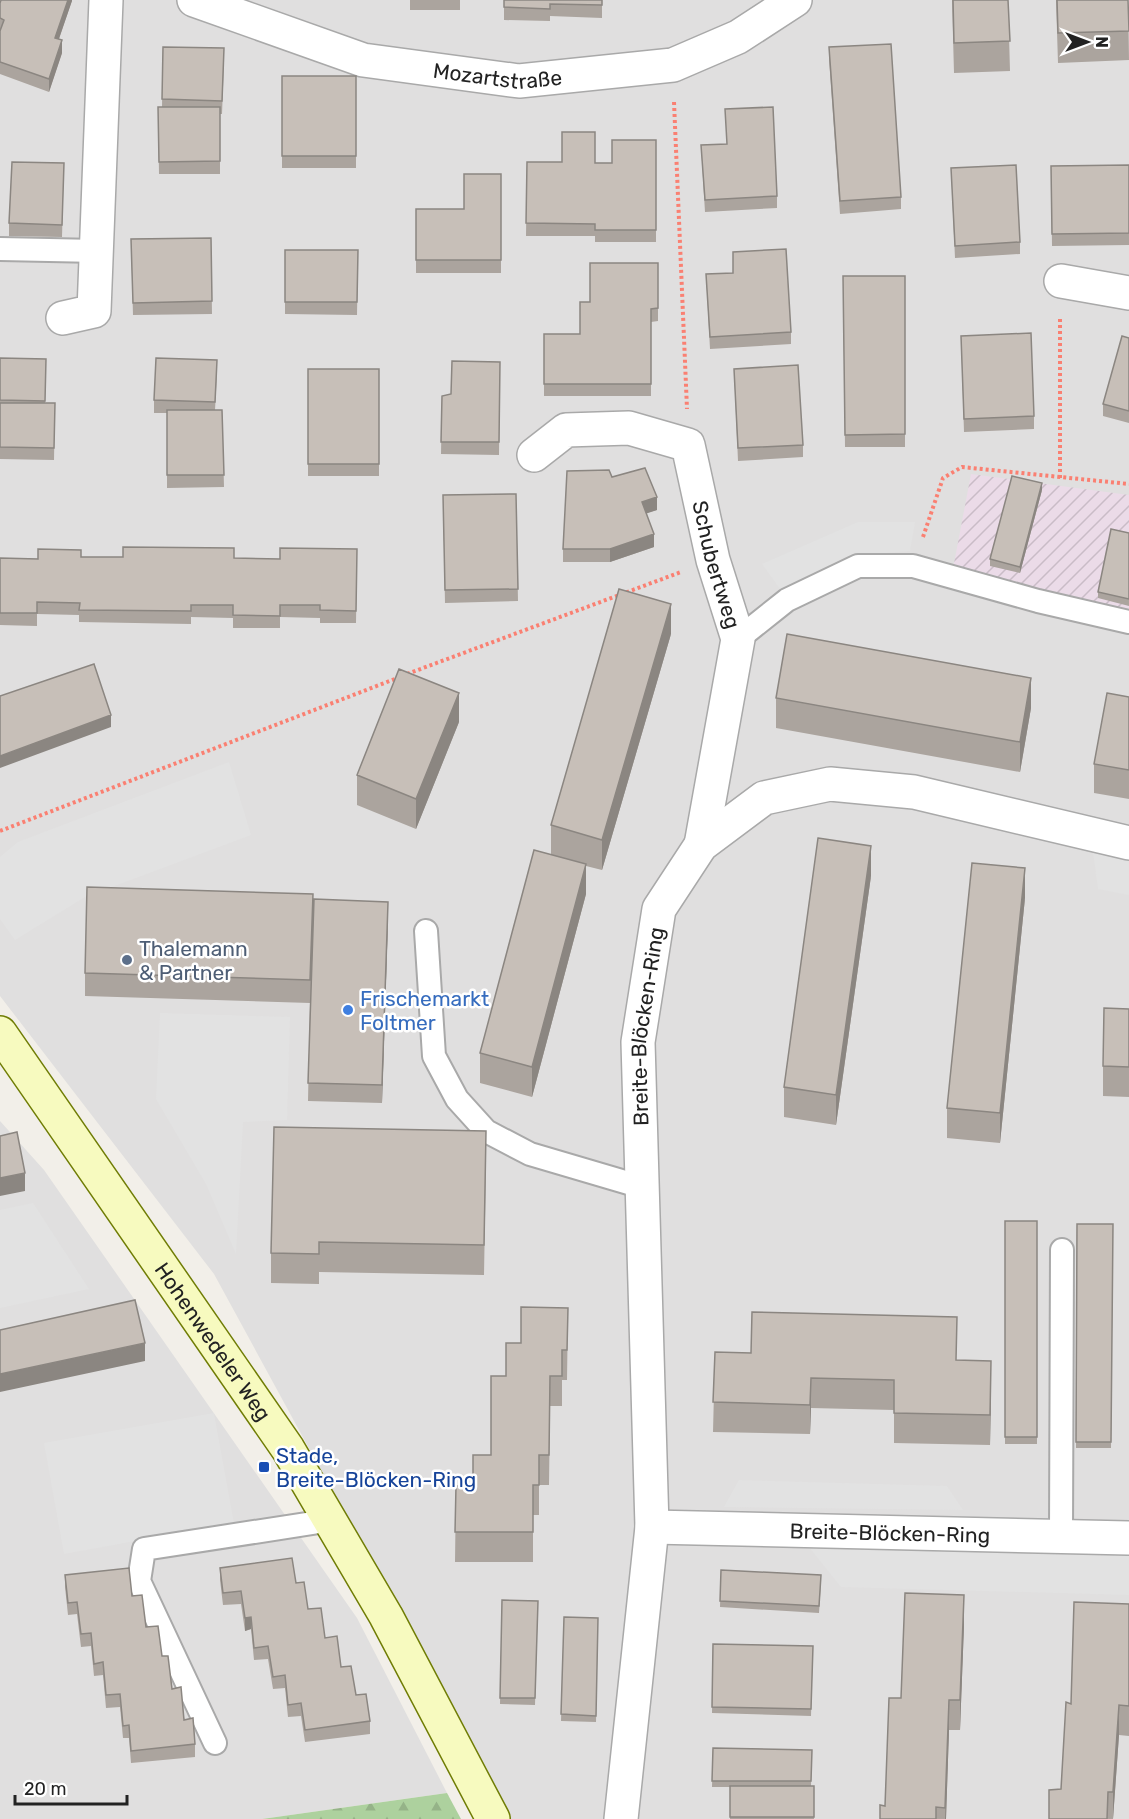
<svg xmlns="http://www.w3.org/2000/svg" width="1129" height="1819" font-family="Rubik,sans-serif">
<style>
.residential{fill:#e0dfdf}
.industrial{fill:url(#industrial-furrows)}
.forest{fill:url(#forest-firs)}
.parking{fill:#e2e2e2}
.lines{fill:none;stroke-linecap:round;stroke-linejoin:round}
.lane-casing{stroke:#a9a9a9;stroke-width:26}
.street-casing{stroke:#a9a9a9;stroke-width:36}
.secondary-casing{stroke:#707d05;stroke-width:36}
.path{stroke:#fa8072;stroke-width:4;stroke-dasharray:3 3;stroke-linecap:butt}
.lane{stroke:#fff;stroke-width:22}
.street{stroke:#fff;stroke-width:33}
.secondary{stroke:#f7fabf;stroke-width:33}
.wall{fill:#aba49e}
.shaded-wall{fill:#8b8681}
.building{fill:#c7bfb8;stroke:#8b8681;stroke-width:1.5}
.service-dot{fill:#5c6f8a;stroke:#fff;stroke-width:2}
.shop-dot{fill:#3f7fe0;stroke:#fff;stroke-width:2}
.transit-dot{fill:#1a4fb4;stroke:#fff;stroke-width:2}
.labels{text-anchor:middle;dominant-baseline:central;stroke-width:5;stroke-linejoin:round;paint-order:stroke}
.street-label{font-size:21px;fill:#222;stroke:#fff}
.service-label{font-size:21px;fill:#4e5e75;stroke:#fff;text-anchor:start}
.shop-label{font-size:21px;fill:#366cbe;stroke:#fff;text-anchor:start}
.transit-label{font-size:21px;fill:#164399;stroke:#fff;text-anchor:start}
</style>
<defs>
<pattern id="industrial-furrows" width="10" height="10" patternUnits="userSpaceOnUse" patternTransform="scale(1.5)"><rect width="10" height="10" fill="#ebdbe8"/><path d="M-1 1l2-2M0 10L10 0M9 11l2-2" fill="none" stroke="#c9bcc7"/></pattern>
<pattern id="forest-firs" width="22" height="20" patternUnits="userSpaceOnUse" patternTransform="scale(1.5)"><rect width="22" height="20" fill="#add19e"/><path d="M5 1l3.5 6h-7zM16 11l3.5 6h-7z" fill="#95b388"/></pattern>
</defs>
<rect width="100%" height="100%" fill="#f2efe9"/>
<path class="residential" d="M0 0H1129V1819H511L214 1274 0 996Z
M0 1121 44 1170 357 1618 447 1793 262 1819H0Z"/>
<path class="industrial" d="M971 474 1129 495V615L952 574Z"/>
<path class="forest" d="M447 1793 461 1819H262Z"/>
<path class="parking" d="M858 522H915L910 551 848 556 781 590 762 564Z
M229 762 251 835 85 897 15 940 0 919V857L18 842Z
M1093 852 1129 860V895L1098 889Z
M160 1013 290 1017 287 1120 243 1122 236 1254 206 1184 156 1099Z
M33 1203 89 1289 0 1308V1210Z
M214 1413 234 1523 64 1554 44 1443Z
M739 1480 947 1486 963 1510 724 1507Z
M809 1547 1129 1553V1595L841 1587Z"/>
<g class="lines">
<g class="lane-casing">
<path id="lane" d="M0 249 98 251
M738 639 787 600 858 566H913L1038 601 1129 622
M426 931 434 1056 457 1099 486 1131 530 1154 642 1187
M1061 1537 1062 1250
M215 1743 139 1581 144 1549 332 1520"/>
</g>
<g class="street-casing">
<g id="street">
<path id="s1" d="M194 0 363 60 519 81 673 65 738 37 795 0"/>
<path d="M1061 281 1129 293"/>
<path d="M63 318 94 311 106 0"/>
<path id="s2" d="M534 455 566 430 629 428 688 445 713 560 738 639 701 845"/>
<path id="s3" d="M652 1527 1129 1538"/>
<path id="s4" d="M621 1819 652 1527 638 1042 659 909 701 845 764 798 830 784 914 792 1129 843"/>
</g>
</g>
<g class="secondary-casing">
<g id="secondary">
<path id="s5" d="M0 1033 288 1449 386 1616 493 1819"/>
</g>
</g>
<path class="path" d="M674 102 687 409
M1060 478V318
M923 537 943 478 962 467 1129 484
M407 674 681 572
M0 831 400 677"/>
<use href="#lane" class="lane"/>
<use href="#street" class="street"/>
<use href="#secondary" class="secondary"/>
</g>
<path class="wall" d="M72 0 59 39 62 53 49 92 0 74V3Z
M410 0H460V10H410Z
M504 0H602V18L550 16V21L504 20Z
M952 0H1008L1010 71 954 73Z
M1056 0H1128L1129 60 1058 63Z
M163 47 224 61 222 114H220V174H159L158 107H162Z
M829 47 901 197V209L840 214 829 59Z
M282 76H356V168H282Z
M656 140V242H595V236H526L527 162 612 163Z
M701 145 777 196V208L705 212Z
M64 163 62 237 9 236V223Z
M1129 165V245L1052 246 1051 166Z
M951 168 1020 242V254L955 258Z
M501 174V273H416V209H464Z
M211 238 212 314 133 315 131 239Z
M285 250H358L357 315 285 314Z
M658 263V321L651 322V396H544V334H580L590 302Z
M706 274 791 332V344L710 349Z
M843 276H905V447H845Z
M961 336 1034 416V429L964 432Z
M1129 338V423L1103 416V404Z
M0 358 46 359 45 403H55L54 460 0 459Z
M500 362 499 455 441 454 442 396 451 394Z
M308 369H379V476H308Z
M734 369 803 445V457L738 461Z
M217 373 215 410H222L224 487 167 488V413H154V400Z
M612 477 657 510 646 513 654 547 610 562H563V549Z
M1042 490 1020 573 990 566V559Z
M516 494 518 601 445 603 443 495Z
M1129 533V606L1098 598V592Z
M357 549 356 623H320V618L280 617V628H233V618L191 617V624L79 622V615L37 614V626L0 625V558L38 559 81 557 280 559Z
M671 634 602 870 586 866V894L532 1097 480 1083V1053L551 855V825Z
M1129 697V799L1094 793V764Z
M776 698 1031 708 1020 772 776 728Z
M459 722 416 829 357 805V775Z
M871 876 836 1125 784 1117V1087Z
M1025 898 1000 1143 947 1138V1108Z
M313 900 388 920 382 1103 308 1101 310 1003 85 996V973Z
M1129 1009V1097L1103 1096V1066Z
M486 1161 484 1275 319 1272V1284L271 1283V1253Z
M1005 1221H1037V1444H1005Z
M1077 1224H1113L1111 1448H1076Z
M568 1308 567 1380H562V1406H550L549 1485H539V1515H533V1562H455L456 1486H473L491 1455 506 1376 521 1343Z
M715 1352 957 1360 991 1391 990 1445 894 1443V1410L811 1408 810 1434 713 1432Z
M220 1568 296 1583 308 1609 341 1667 370 1721V1734L305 1742 301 1716 288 1717 285 1688 273 1689 268 1659 254 1660 251 1629 245 1631 241 1604 223 1605 220 1580Z
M721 1570 821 1582 819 1613 720 1607Z
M65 1575 132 1596 146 1627 162 1656 172 1689 195 1744V1757L131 1763 129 1738H123L120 1707 106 1708 103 1675 94 1676 91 1646 81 1647 77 1614 68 1615 65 1587Z
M502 1600 538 1601 535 1705 500 1704Z
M1129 1604V1736L1119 1735 1113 1819H1049L1061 1789 1071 1704Z
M564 1617 598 1618 596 1722 561 1721Z
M964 1625 960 1730H949L946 1819H880L885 1806 901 1698Z
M713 1644 813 1646 811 1716 712 1713Z
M713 1748 812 1750 811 1786 814 1819H730V1787H712Z"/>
<path class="shaded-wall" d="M68 0H72V1L55 50V38Z
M62 40V53L49 92V79Z
M1042 483V490L1020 573V567Z
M657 497V510L642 515V502Z
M654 534V547L610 562V549Z
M671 604V634L602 870V840Z
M1031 678V708L1020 772V742Z
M459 693V722L416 829V799Z
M111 715V727L0 768V756Z
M871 846V876L836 1125V1095Z
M586 864V894L532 1097V1067Z
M1025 868V898L1000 1143V1113Z
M388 902V920L382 1103V1085Z
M25 1173V1191L0 1196V1178Z
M145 1343V1361L0 1392V1374Z
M991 1361V1391L990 1445V1415Z
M811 1378V1408L810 1434V1405Z
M964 1595V1625L960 1730V1700Z
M251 1617V1629L245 1631V1618Z
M949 1700V1730L946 1819H945Z
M1119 1705V1735L1113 1819V1792Z"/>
<path class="building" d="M1 0H68L55 38 62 40 49 79 0 62V31L4 20 0 18V3Z
M504 0H602V5L550 4V9L504 7Z
M953 0H1008L1010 41 954 43Z
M1057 0H1128L1129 31 1058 33Z
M891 44 901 197 840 201 829 47Z
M163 47 224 48 222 101 162 99Z
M282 76H356V156H282Z
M158 107H220V161L159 162Z
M773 107 777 196 705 200 701 145 727 144 725 109Z
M562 132H595V163H612V140H656V230H595V224L526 223 527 162H562Z
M12 162 64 163 62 225 9 223Z
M1016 165 1020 242 955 246 951 168Z
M1129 165V233L1052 234 1051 166Z
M464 174H501V260H416V209H464Z
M211 238 212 301 133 303 131 239Z
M786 249 791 332 710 337 706 274 733 273V252Z
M285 250H358L357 302H285Z
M590 263H658V308L651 309V384H544V334H580V302H590Z
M843 276H905V434L845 435Z
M1031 333 1034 416 964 419 961 336Z
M1122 336 1129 338V411L1103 404Z
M0 358 46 359 45 401 0 400Z
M156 358 217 360 215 402 154 400Z
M452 361 500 362 499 442H441L442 396 451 394Z
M798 365 803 445 738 448 734 369Z
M308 369H379V464H308Z
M0 403H55L54 448 0 447Z
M167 410H222L224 475H167Z
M645 468 657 497 642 502 654 534 610 549H563L567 471 609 470 612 477Z
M1012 476 1042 483 1020 567 990 559Z
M516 494 518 589 445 590 443 495Z
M1111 529 1129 533V599L1098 592Z
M123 547 234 548V558L280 559V548L357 549 356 611 320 610V605H280V616L233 615V605H191V611L79 610 80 603 37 602V613H0V558L38 559V549L81 550V557H123Z
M619 589 671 604 602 840 551 825Z
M787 634 1031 678 1020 742 776 698Z
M94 664 111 715 0 756V696Z
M399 669 459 693 416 799 357 775Z
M1107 693 1129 697V770L1094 764Z
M818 838 871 846 836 1095 784 1087Z
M534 850 586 864 532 1067 480 1053Z
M972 863 1025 868 1000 1113 947 1108Z
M87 887 313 894 310 980 85 973Z
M314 899 388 902 382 1085 308 1083Z
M1104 1008 1129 1009V1067L1103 1066Z
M274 1127 486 1131 484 1245 319 1242V1254L271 1253Z
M17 1132 25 1173 0 1178V1136Z
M1005 1221H1037V1437H1005Z
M1077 1224H1113L1111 1442H1076Z
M135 1300 145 1343 0 1374V1330Z
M521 1307 568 1308 567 1350H562V1376H550L549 1455H539V1485H533V1532H455L456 1486H473V1455H491V1376H506V1343H521Z
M752 1312 957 1317 956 1360 991 1361 990 1415 894 1413V1380L811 1378 810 1405 713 1402 715 1352 751 1353Z
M292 1558 296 1583 304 1582 308 1609 321 1608 325 1638 337 1636 341 1667 351 1666 356 1695 366 1694 370 1721 305 1730 301 1703 288 1705 285 1675 273 1677 268 1646 254 1648 251 1617 245 1618 241 1591 223 1593 220 1568Z
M129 1568 132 1596 142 1595 146 1627 158 1626 162 1656H168L172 1689 181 1687 184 1720 193 1718 195 1744 131 1751 129 1725 123 1726 120 1694 106 1695 103 1662 94 1664 91 1633 81 1634 77 1602 68 1603 65 1575Z
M721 1570 821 1575 819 1606 720 1601Z
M905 1593 964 1595 960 1700H949L945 1808 936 1807V1819H880V1805L885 1806 889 1698H901Z
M502 1600 538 1601 535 1698H500Z
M1074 1602 1129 1604V1706L1119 1705 1113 1792H1108L1107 1819H1049V1790L1061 1789 1066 1702 1071 1704Z
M564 1617 598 1618 596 1716 561 1714Z
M713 1644 813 1646 811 1709 712 1707Z
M713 1748 812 1750 811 1781H712Z
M730 1786H814V1817H730Z"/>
<circle class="service-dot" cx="127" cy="960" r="6"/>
<circle class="shop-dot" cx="348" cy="1010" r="6"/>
<rect class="transit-dot" x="258" y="1461" width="12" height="12" rx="3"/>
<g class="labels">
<g class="street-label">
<text stroke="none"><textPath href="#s1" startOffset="315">Mozartstraße</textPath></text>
<text stroke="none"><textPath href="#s2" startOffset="288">Schubertweg</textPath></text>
<text stroke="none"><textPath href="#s4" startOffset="795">Breite-Blöcken-Ring</textPath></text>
<text stroke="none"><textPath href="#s5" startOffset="375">Hohenwedeler Weg</textPath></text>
<text stroke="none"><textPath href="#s3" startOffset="238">Breite-Blöcken-Ring</textPath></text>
</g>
<g class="service-label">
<text x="139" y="948">Thalemann<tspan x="139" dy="24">&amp; Partner</tspan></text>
</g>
<g class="shop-label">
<text x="360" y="998">Frischemarkt<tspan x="360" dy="24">Foltmer</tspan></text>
</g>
<g class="transit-label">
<text x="276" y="1455">Stade,<tspan x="276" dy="24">Breite-Blöcken-Ring</tspan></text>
</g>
</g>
<g transform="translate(1087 42) rotate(90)" stroke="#ffffff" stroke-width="4.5" paint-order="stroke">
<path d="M0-4.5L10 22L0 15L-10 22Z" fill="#222222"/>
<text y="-9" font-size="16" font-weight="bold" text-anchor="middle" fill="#222222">N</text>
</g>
<path d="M15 1795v9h112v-9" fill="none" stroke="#222222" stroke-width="3"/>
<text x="24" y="1795" font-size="18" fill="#222222" stroke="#ffffff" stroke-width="4.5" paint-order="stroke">20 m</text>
</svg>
